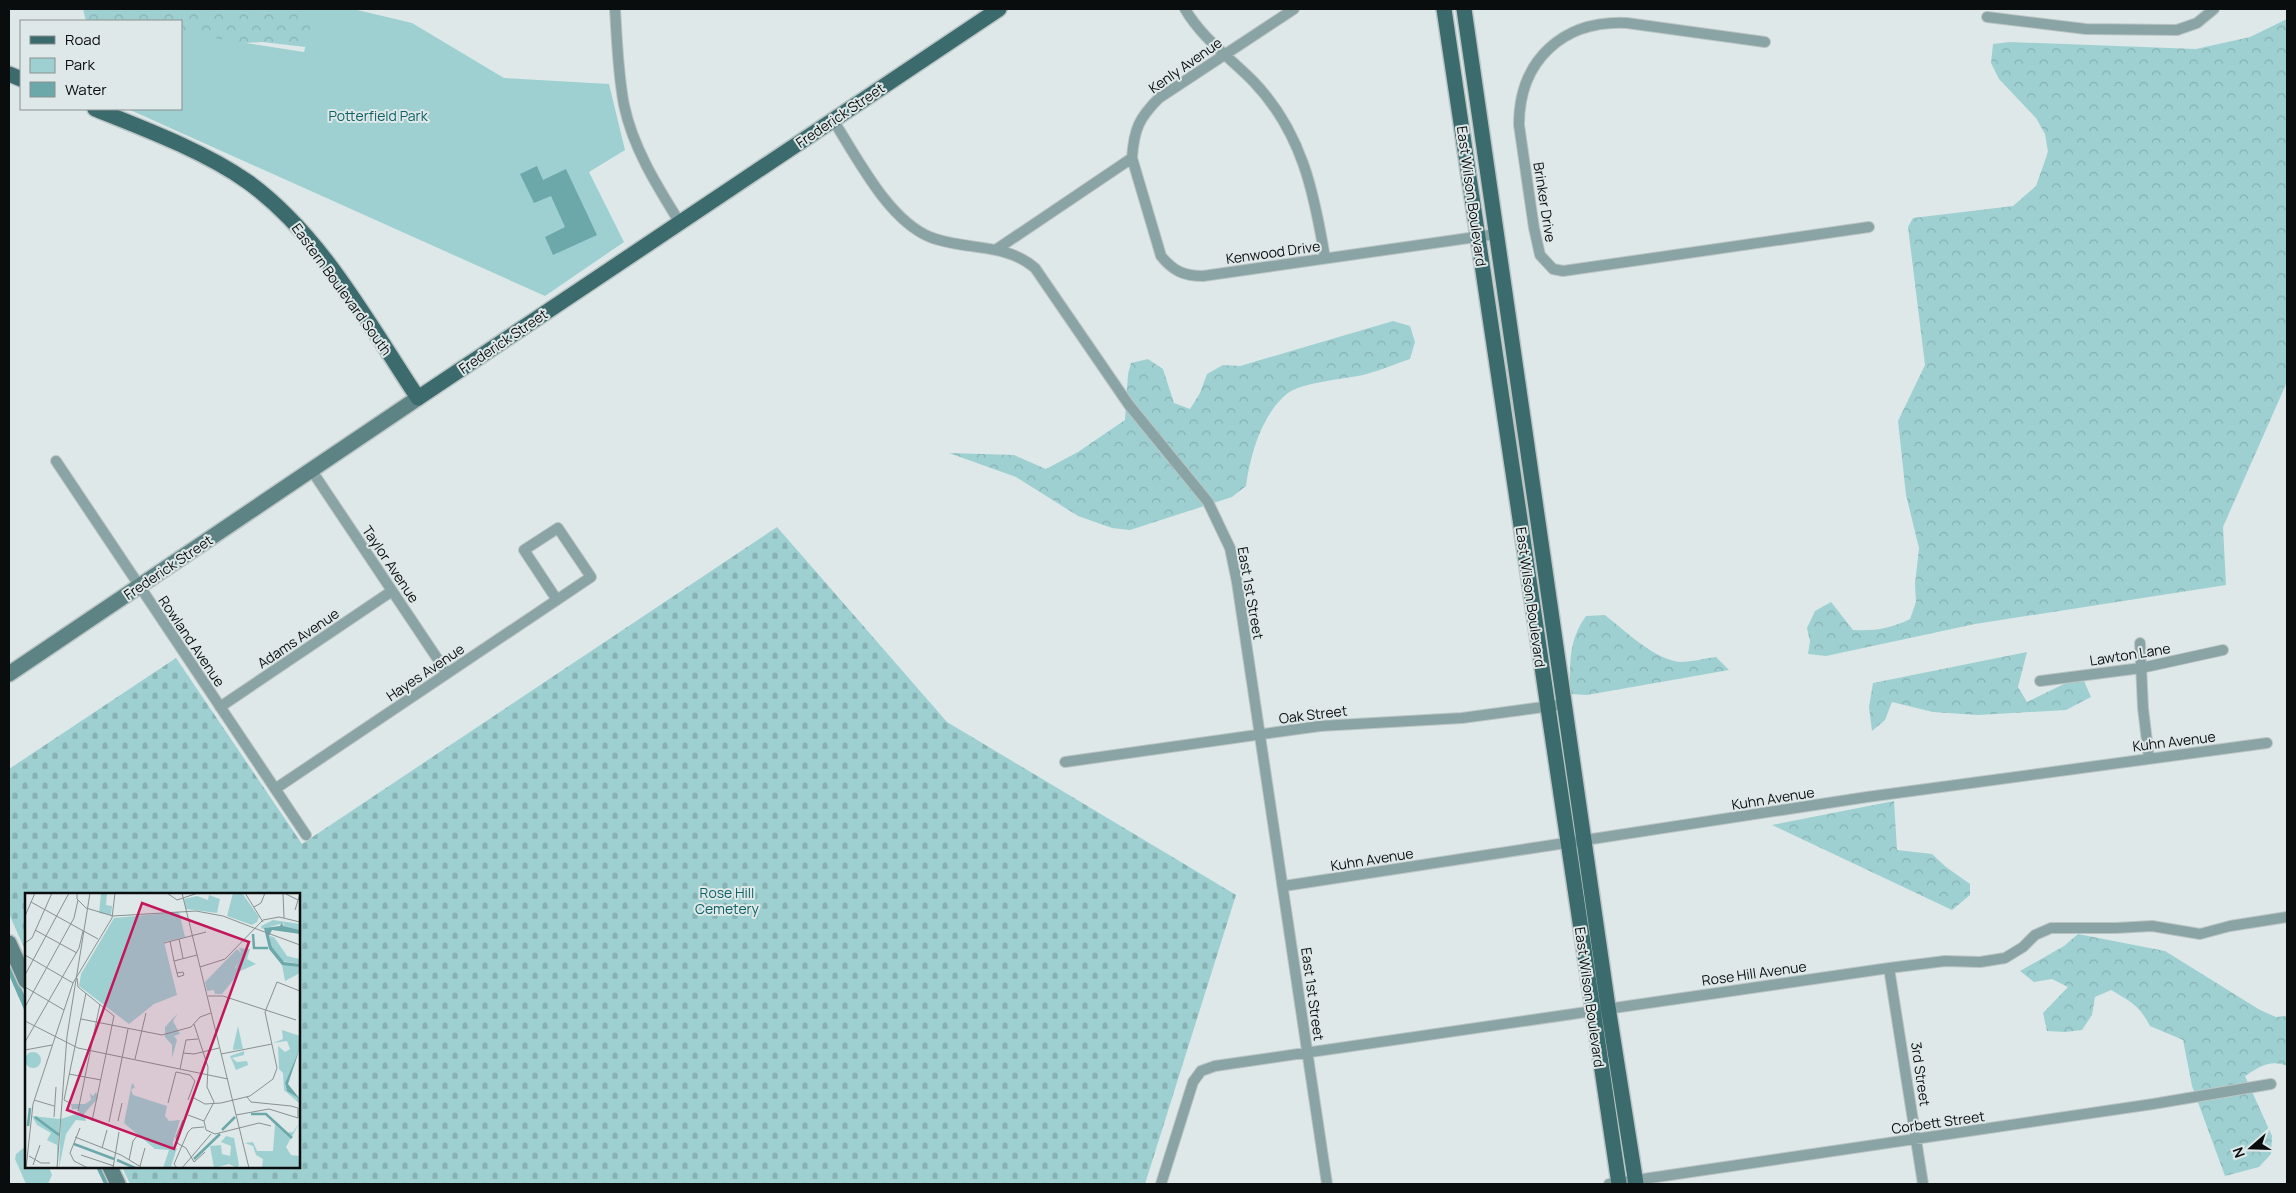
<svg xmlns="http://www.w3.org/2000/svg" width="2296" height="1193" font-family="Manrope,sans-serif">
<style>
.forest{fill:url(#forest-crowns)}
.cemetery{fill:url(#cemetery-stones)}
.park{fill:#9ed0d2}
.water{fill:#6ca8aa}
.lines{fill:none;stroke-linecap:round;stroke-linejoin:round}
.street-casing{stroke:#bcc5c5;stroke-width:12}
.secondary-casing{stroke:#bcc5c5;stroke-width:18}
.primary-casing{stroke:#bcc5c5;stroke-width:18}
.street{stroke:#8aa3a4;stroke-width:10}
.secondary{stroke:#5d8384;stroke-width:15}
.primary{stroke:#3b6b6d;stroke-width:15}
.labels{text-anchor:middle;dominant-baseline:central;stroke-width:4;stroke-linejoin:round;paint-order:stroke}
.street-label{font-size:14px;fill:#0a0d0d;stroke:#dee8e8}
.park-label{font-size:14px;fill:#0f6366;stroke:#dee8e8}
.inset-river{fill:none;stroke:#6ca8aa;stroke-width:2.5}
.inset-road{fill:none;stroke:#899090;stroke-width:1}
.view{fill:#c2185b;fill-opacity:0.15;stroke:#c2185b;stroke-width:2.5}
.inset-edge{fill:none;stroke:#0a0d0d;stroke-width:2.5}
</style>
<defs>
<pattern id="forest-crowns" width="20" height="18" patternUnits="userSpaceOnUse" patternTransform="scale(1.25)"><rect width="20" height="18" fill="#9ed0d2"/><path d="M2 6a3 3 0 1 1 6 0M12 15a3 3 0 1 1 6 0" fill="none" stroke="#87b1b3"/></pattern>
<pattern id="cemetery-stones" width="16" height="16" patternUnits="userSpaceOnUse" patternTransform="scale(1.25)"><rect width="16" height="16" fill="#9ed0d2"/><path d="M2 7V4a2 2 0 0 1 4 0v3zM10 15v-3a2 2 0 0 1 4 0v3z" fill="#87b1b3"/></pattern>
</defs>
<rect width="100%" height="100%" fill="#dee8e8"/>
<path class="forest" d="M83 9H335L332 50 262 42 181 47V21H86Z
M2287 19V382L2223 527 2226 585 1975 624 1826 656 1808 654 1810 641 1807 628 1815 611 1831 602 1853 630C1874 631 1890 629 1910 619L1916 602 1915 584 1919 548 1906 495 1898 421 1925 365 1908 227 1913 218 2013 206 2036 186 2048 152 2045 134 2036 118 1999 79 1991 63 1993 44 2010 42 2196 49 2250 37Z
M1393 321 1410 326 1415 342 1410 359C1395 364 1379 371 1363 375 1344 379 1304 382 1288 393 1262 413 1250 455 1246 486L1232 497 1130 530 1112 528 1078 516 1016 477 949 453 1014 455 1046 469 1078 452 1125 420 1128 374 1131 363 1148 359 1163 369 1174 403 1190 409 1200 393 1207 374 1223 365 1240 366Z
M1605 615C1624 630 1656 661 1681 662 1692 662 1705 658 1716 657L1729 670 1587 695 1570 694C1570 664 1568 641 1586 616Z
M2027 652 2018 687 2027 702 2066 683 2084 681 2091 697 2066 710 1978 715 1933 712 1892 702 1885 720 1872 731 1869 707 1873 683Z
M1894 801 1897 850 1932 854 1946 867 1970 884V895L1952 910 1772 825Z
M2078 934 2165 951 2260 1010 2276 1017 2287 1016V1066C2271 1059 2259 1067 2245 1076L2272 1136 2271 1154 2259 1167 2225 1176 2192 1086 2183 1040 2150 1026C2139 1005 2131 1002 2111 990L2095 997 2092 1015 2082 1030 2065 1032 2047 1031 2043 1013 2068 987 2052 979 2034 982 2020 971 2064 946Z"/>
<path class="cemetery" d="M777 527 947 722 1236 895 1145 1184H130L122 1167H299V894H26V952L9 914V769L176 658 302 844Z"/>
<path class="park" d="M315 9H353L412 23 504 78 609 84 625 150 589 172 624 242 545 296 128 109H181V33L304 52Z
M26 1146V1167H49L52 1175 48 1184H26L15 1159 16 1154Z"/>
<path class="water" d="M537 166 543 180 566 169 597 235 553 255 545 237 565 227 551 196 534 203 520 174Z
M9 960 26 999V1014L9 975Z
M96 1167H102L110 1184H104Z"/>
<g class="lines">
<g class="street-casing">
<path id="street" d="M615 9C617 41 618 74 624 105 633 148 657 186 680 223
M1185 9C1202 38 1229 57 1253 81 1302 132 1314 192 1325 258
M1987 17 2086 29 2177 30 2197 23 2214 9
M1765 42 1627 23C1563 20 1519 60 1519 125L1534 228 1540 255 1553 269 1563 271 1869 227
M833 120C857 157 888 220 930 237 965 251 1005 242 1035 268L1129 405 1208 502 1230 548 1237 582 1327 1184
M1132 158 1161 256C1173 271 1184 276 1203 276L1497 234
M997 249 1132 158C1134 129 1139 118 1159 98L1294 9
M56 461 306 835
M312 471 447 673
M2140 643 2143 708 2149 758
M2040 681 2141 668 2223 650
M220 707 392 591
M1065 762 1320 726 1462 718 1566 704
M275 789C380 719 485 648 591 577L558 528 524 550 557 600
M1284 886 1867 797 2267 743
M1889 968 1923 1184
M1161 1184 1193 1082 1201 1071 1215 1066 1889 968 1945 961 1980 962 2005 958 2023 947 2035 935 2051 928H2116L2152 926 2200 934 2230 926 2287 917
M1609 1184 2153 1104 2271 1084"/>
</g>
<g class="secondary-casing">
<path id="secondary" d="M9 674 418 398
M9 943 26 981
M110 1167 118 1184"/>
</g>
<g class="primary-casing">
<path id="primary" d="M1444 9 1619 1184
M1464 9 1608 1007 1636 1184
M9 74 21 79
M95 109C145 129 204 151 248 182 322 236 368 323 418 398L999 9"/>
</g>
<use href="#street" class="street"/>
<use href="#secondary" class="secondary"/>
<use href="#primary" class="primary"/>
</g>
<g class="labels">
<g class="street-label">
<text transform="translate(1185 65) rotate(-35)">Kenly Avenue</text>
<text transform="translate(840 115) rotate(-34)">Frederick Street</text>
<text transform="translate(1472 196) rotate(82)">East Wilson Boulevard</text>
<text transform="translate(1545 202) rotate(81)">Brinker Drive</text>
<text transform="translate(1273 252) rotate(-8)">Kenwood Drive</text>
<text transform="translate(342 289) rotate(54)">Eastern Boulevard South</text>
<text transform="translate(503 341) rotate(-34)">Frederick Street</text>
<text transform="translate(391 564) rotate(56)">Taylor Avenue</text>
<text transform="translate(168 567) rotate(-34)">Frederick Street</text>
<text transform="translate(1251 593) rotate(80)">East 1st Street</text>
<text transform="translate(1531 597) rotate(82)">East Wilson Boulevard</text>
<text transform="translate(298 638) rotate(-34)">Adams Avenue</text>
<text transform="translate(192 641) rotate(56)">Rowland Avenue</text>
<text transform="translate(2130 654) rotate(-9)">Lawton Lane</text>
<text transform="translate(425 672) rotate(-34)">Hayes Avenue</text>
<text transform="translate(1313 714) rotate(-7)">Oak Street</text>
<text transform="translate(2174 741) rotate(-7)">Kuhn Avenue</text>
<text transform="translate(1773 798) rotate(-9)">Kuhn Avenue</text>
<text transform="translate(1372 859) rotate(-9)">Kuhn Avenue</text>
<text transform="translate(1754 973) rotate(-8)">Rose Hill Avenue</text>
<text transform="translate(1313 994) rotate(82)">East 1st Street</text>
<text transform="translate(1590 997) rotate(82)">East Wilson Boulevard</text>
<text transform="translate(1921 1074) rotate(82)">3rd Street</text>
<text transform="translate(1938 1122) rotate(-8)">Corbett Street</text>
</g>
<g class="park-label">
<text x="378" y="115">Potterfield Park</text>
<text x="727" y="892">Rose Hill<tspan x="727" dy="16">Cemetery</tspan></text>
</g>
</g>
<g transform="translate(25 893)">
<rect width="275" height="275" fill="#dee8e8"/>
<path d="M248 27 275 31V37L258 33 259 30 237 36 236 33ZM244 43 249 44 262 63 275 66V71L257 68 247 54ZM214 55 225 56 222 66 231 71 209 81 216 59ZM267 72 275 74V80L260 88 257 72ZM153 120 148 128 155 141 149 143 152 147 147 165V152L140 144V134ZM213 133 218 156 208 157V155ZM257 137 275 143V155L260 190 261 196 275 206V211L259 197 258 180 254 176 253 153 260 159 265 156 262 148 248 150 258 146ZM219 158V162L207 165 212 169 222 168 223 172 211 177 205 163ZM107 190 110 194 106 197 108 202 142 213 140 223 144 228 155 227 148 249V257L152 255 146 273 150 275H138L144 257 130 256 99 230ZM71 199 73 205 59 221 61 228 51 227 41 241 34 275 36 226 54 220V216H47L46 211H60L66 207 65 200 68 203ZM7 223 35 226 32 275V252L22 247 26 240 12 232ZM244 224 254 231 261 240 268 239 275 229 261 254 266 262 275 263V275H237L238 266 231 262 228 253 220 250 228 249 232 258H248L250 232ZM201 243 209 245 214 272 212 275 204 271 189 275 185 253 196 252 197 261 205 263 206 253 196 249Z" fill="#9ed0d2"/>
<path d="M154 19 160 44 139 49 152 102 129 111 104 131 54 93 56 81 89 25Z" fill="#9ed0d2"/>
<path d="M82 0 81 12 87 13 86 22 74 20 76 1ZM208 0H217L234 24 232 29 227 32 202 23ZM184 2 195 6 192 20 161 16 159 6 172 3 183 7ZM212 56 217 61 210 75 214 78 209 86 197 101H190L189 97 182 98 180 89ZM0 167a8 8 0 1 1 16 0a8 8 0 1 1-16 0Z" fill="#9ed0d2"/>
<path d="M257 29 258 33 275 37V41L247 37 244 43 247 54 259 69 275 71V74L257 72 244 56 239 35 255 33ZM275 155 263 191 275 206 262 198 260 190Z" fill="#6ca8aa"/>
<path class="inset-river" d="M228 41 229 55H243M226 221H241L267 245M10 224 34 242M3 233 5 215M197 237 210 224M49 251 89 266M169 266 195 241M92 267 110 275"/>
<path class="inset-road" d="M52 0V6L61 15 88 23M142 0 152 7 173 0M157 0 224 275M220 0 238 29M258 0 259 25M259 0 273 7M6 9 73 46M229 14 236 10 240 0M270 17 275 1M0 23 10 0M88 23 171 18 198 23 229 35M229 35 275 52M10 37 52 60M154 46 158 65M145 48 149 68 153 84 159 82 158 79 152 80M0 50 7 45 27 0M139 50 181 39M0 62 48 90M149 68 172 62M175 74 200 66 238 27 254 24 275 29M0 82 44 0M52 85 53 94 89 123 67 228M0 94 39 117M183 103H198L271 127M0 114 49 25 53 7M56 126 137 142 166 134 175 124 186 120M0 128 53 155 203 186M169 131 183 174 182 194 189 209 179 228 181 237 190 241 234 230 246 233M0 149 54 55 58 38M0 157 27 152M158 160 169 161 194 155M196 161 247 151M110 166 121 120M155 176 161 147 173 146M44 181 76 187M167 204 180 211 196 210 225 203 248 186 252 175 240 119 252 89 275 98M9 207 29 213M45 210 39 207 61 100M143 210 151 179 165 182 170 188 163 207M53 218 75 111M163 222 179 228M211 222 244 216 273 225V215L266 213 226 209 222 204M29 224 31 194M158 227 151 244 152 250 161 255 169 269 180 259M93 228 97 210M84 229 103 136M55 235 45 260 49 268 63 275M50 244 96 262 116 274M77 255 82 237M56 262 89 273M4 263 16 270H25M104 267 108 248 113 242M8 272 15 252M115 273 120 255M1 275 8 211 48 90 87 25 90 0M32 275 42 143 65 0M88 275 94 239M152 275 149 271 163 239 167 235 179 234M157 275 186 241"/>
<path class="view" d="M117 10 224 49 149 256 42 217Z"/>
<rect width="275" height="275" class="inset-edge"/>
</g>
<rect width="2296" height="1193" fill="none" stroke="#0a0d0d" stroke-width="20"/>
<rect x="20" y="20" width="162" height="90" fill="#dee8e8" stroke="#899090"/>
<rect x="30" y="36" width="25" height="8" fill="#3b6b6d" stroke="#899090"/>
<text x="65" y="45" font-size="15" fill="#0a0d0d">Road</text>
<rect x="30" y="58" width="25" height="15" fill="#9ed0d2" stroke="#899090"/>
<text x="65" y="70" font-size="15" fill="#0a0d0d">Park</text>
<rect x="30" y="82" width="25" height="15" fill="#6ca8aa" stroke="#899090"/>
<text x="65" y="95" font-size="15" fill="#0a0d0d">Water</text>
<g transform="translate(2251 1148) rotate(250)" stroke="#dee8e8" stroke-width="4" paint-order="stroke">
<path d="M0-4L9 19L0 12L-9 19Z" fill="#0a0d0d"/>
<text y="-8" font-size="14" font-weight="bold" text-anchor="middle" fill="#0a0d0d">N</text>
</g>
</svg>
